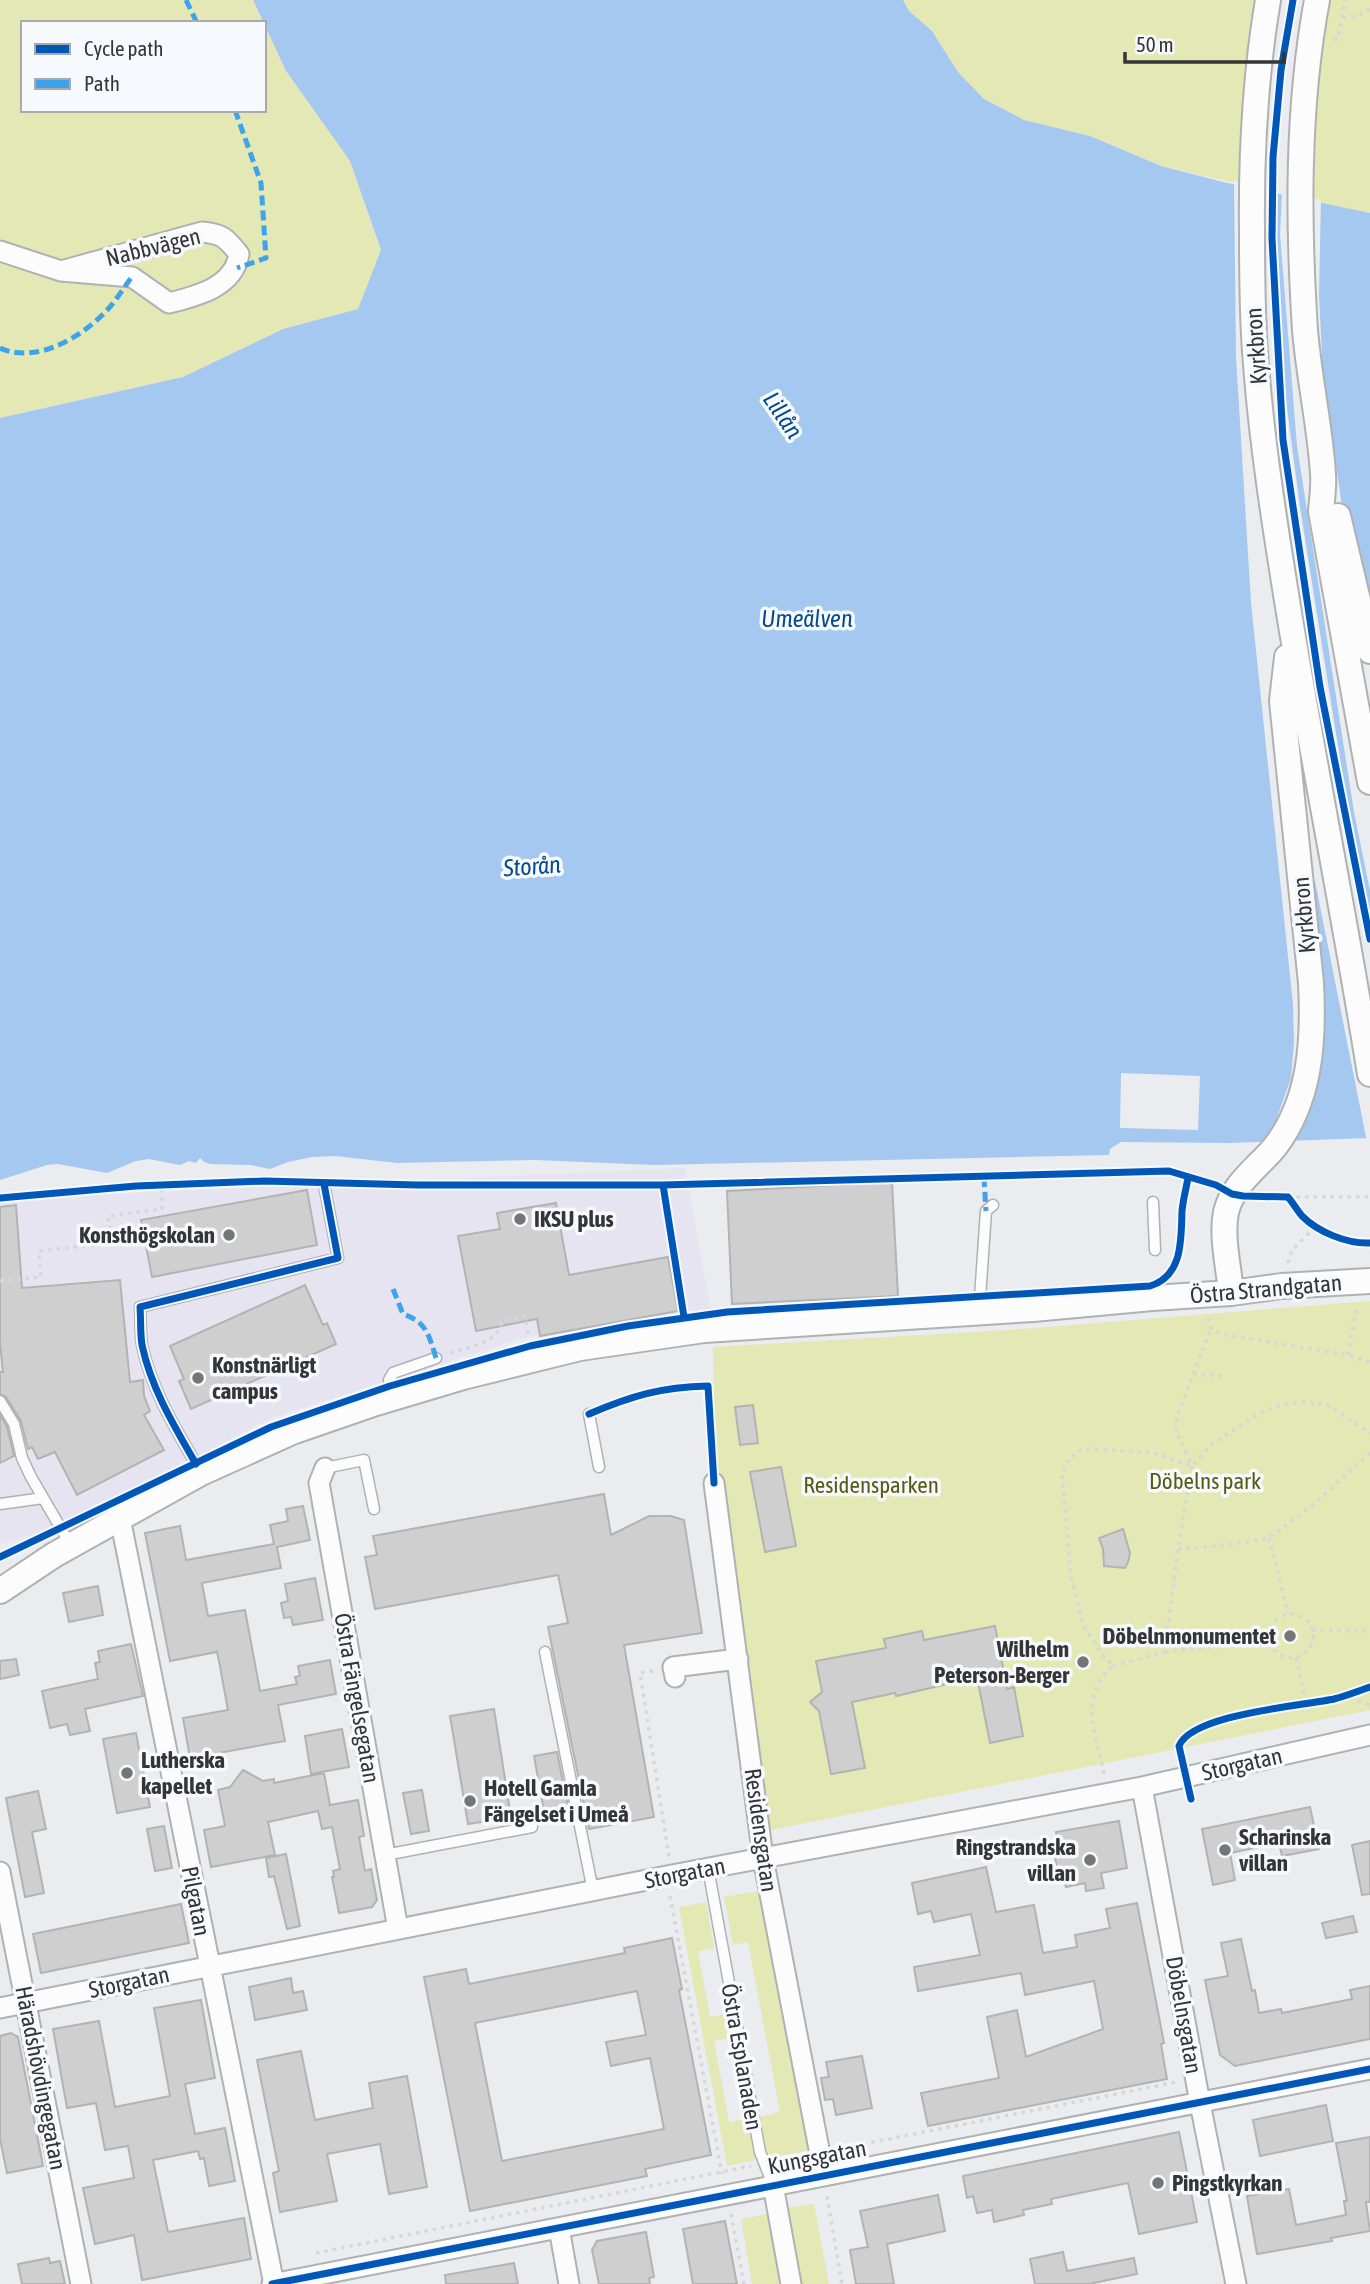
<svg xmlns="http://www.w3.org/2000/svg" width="1370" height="2284" font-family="'Asap Condensed',sans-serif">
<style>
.education{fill:#e7e4f2}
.green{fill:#e3e8b4}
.water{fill:#a5c8f1}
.pier{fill:#eaecef}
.building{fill:#cfcfd0;stroke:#b3b3b4;stroke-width:2;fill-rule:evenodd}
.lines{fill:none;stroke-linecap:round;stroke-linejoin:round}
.service-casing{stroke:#afb1b2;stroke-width:13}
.minor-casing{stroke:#afb1b2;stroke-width:23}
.tertiary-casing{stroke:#afb1b2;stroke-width:28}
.path{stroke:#d6d7d7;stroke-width:3.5;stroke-dasharray:3.5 5;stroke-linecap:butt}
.service{stroke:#fcfcfd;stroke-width:10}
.minor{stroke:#fcfcfd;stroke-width:19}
.tertiary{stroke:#fcfcfd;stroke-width:24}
.quiet{stroke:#3ea3eb;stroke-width:5;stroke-dasharray:10 5;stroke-linecap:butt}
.cycleway-casing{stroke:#f6f9fd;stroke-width:11}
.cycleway{stroke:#0057b8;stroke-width:7}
.poi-dot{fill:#747577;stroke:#f6f9fd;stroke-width:2.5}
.labels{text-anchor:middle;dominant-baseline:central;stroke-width:7;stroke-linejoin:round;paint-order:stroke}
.street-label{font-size:23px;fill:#343536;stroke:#f6f9fd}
.poi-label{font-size:23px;font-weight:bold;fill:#343536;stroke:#f6f9fd;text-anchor:start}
.park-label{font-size:23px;fill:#585b13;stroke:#f6f9fd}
.water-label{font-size:24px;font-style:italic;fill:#064a89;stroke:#f6f9fd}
</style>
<rect width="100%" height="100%" fill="#eaecef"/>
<path class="education" d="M685 1168 711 1311 522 1338 271 1418 60 1528 0 1544V1199Z"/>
<path class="green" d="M0 0H253L263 23H23V110H264V24L286 71 350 161 381 251 358 309 283 329 183 377 0 418Z
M903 0H1268L1252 187 1161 166 1090 136 1024 120 984 99 958 72 932 31 909 11Z
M1317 0H1370V213L1301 199Z
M1370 1301V1710L761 1832 714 1483 713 1347 1009 1330Z
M763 1890 812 2150 768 2158 760 2117 780 2112 748 1942 733 1945 724 1897Z
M706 1902 714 1948 698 1951 710 2017 726 2014 731 2037 714 2041 729 2122 748 2119 755 2160 727 2166 679 1907Z
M814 2204 829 2284H802L788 2208Z
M767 2214 780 2284H752L741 2219Z"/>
<path class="water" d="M253 0H903L909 11 932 31 958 72 984 99 1024 120 1090 136 1161 166 1223 182 1370 213V1138L1229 1143 1121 1142 1110 1149 1109 1155 654 1165 536 1160 397 1163 335 1156 312 1157 288 1162 270 1169 251 1165 210 1164 204 1162 200 1158 196 1163 189 1161 180 1165 149 1159 136 1161 107 1173 58 1164 47 1165 0 1180V418L183 377 283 329 358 309 381 250 350 161 286 71Z"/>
<path class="pier" d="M1234 180 1276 190 1273 255 1281 362 1300 507 1356 859 1370 917V1142H1367L1315 881 1306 882 1315 1019 1287 1145 1261 1146 1274 1126 1291 1078 1294 1042 1293 1004 1251 603 1236 357Z
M1282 191 1321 200 1319 295 1323 376 1347 540 1370 634V891L1354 812 1297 446 1280 234Z
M1121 1073 1200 1076 1198 1130 1120 1128Z"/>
<path class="building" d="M892 1182 898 1296 732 1304 727 1191Z
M307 1190 317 1245 152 1277 141 1220Z
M556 1203 569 1275 668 1257 678 1311 540 1336 537 1319 476 1331 458 1236 500 1229 497 1213Z
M16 1205 22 1288 120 1280 130 1382 143 1380 144 1396 150 1411 144 1415 164 1450 77 1495 55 1452 38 1459 32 1447 28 1449 21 1421 6 1397 0 1394V1372H3L0 1343V1207Z
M305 1285 323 1325 327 1323 336 1344 191 1409 179 1381 184 1379 170 1346Z
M753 1405 758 1443 740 1445 735 1407Z
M0 1415 7 1427 14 1456 0 1463Z
M781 1467 796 1546 765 1552 750 1472Z
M604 1494 611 1535 649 1516H671L684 1520 702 1633 624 1645 654 1817 589 1829 548 1627 568 1623 558 1575 375 1609 365 1557 377 1555 373 1536Z
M303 1506 310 1540 277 1547 281 1568 202 1583 208 1616 245 1610 260 1691 297 1684 295 1677 300 1676 298 1666 330 1660 336 1694 278 1705 285 1741 190 1758 183 1718 228 1710 219 1661 217 1652 170 1661 145 1533 180 1526 186 1560 274 1544 270 1525 288 1521 286 1509Z
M1123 1529 1130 1553 1128 1562 1125 1568 1104 1566 1103 1549 1099 1538Z
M315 1578 323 1620 293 1625 291 1617 284 1618 281 1603 288 1601 285 1584Z
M98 1586 103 1615 69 1622 63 1593Z
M995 1626 1007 1689 1014 1687 1023 1736 990 1743 977 1677 896 1696 895 1693 852 1702 865 1768 831 1774 819 1711 810 1702 822 1692 816 1661 886 1648 884 1639 922 1631 924 1640Z
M131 1644 143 1696 85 1709 90 1731 70 1735 67 1724 50 1728 42 1691 98 1679 95 1663 100 1662 98 1651Z
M16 1659 19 1675 0 1679V1661Z
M494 1709 511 1817 468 1824 450 1716Z
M342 1729 349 1767 311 1774 305 1736Z
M136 1733 150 1807 117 1813 103 1739Z
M557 1752 568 1806 544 1811 534 1756Z
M243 1770 263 1781 274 1779V1783L324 1773 330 1805 358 1800 364 1836 359 1837 365 1871 371 1869 377 1900 372 1907 339 1913 332 1877H334L333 1871 340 1869 332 1827 322 1829 318 1811 268 1822 275 1855 211 1867 204 1830 225 1826 218 1790 230 1787Z
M422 1790 429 1831 411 1834 403 1793Z
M38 1791 46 1829 32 1832 44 1893 25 1897 6 1798Z
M1310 1807 1319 1849 1282 1856 1279 1843 1230 1853 1235 1880 1213 1885 1202 1829Z
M1119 1821 1127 1868 1101 1873 1104 1888 1086 1891 1085 1883 1066 1887 1064 1879 1059 1880 1054 1851 1059 1850 1056 1832Z
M164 1826 172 1868 155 1871 147 1829Z
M1370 1841V1894L1362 1895 1352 1845Z
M286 1854 300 1926 287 1929 274 1876 269 1877 266 1858Z
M986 1867 996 1912 1034 1905 1043 1953 1077 1947 1075 1935 1110 1928 1106 1909 1137 1903 1164 2043 1161 2044 1167 2079 928 2126 921 2093 999 2078 987 2017 1017 2010 1026 2057 1103 2029 1094 1981 1025 1995 1021 1973 918 1991 914 1967 980 1955 971 1914 934 1922 931 1911 918 1914 912 1883Z
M181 1904 189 1943 41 1973 33 1934Z
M1353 1916 1357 1932 1326 1938 1322 1923Z
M672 1938 682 1989 679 1990 711 2155 645 2169 647 2176 470 2211 424 1977 466 1969 469 1984 625 1953 624 1948ZM637 1991 646 2035 606 2042 611 2066 650 2058 664 2129 502 2161 475 2023Z
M1241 1939 1252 1991 1255 1990 1259 2013 1281 2009 1282 2013 1352 1999 1350 1990 1370 1986V2039L1235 2066 1220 2055 1205 1980 1228 1976 1221 1943Z
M291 1978 293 1993 303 1991 307 2010 255 2020 249 1987Z
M201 2000 215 2078 185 2084 195 2134 225 2128 235 2181 209 2186 204 2158 200 2159 198 2151 153 2160 168 2232 244 2218 251 2259 142 2280 134 2235 95 2244 83 2188 134 2178 128 2146 105 2150 96 2103 67 2108 53 2029 99 2021 115 2107 170 2096 154 2008Z
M11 2033 18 2037 43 2166 7 2173 0 2139V2036Z
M301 2051 315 2120 373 2108 369 2083 407 2076 427 2187 389 2194 380 2144 327 2154 337 2201 280 2212 273 2173 279 2171 257 2060Z
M862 2056 872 2108 836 2115 833 2099 825 2100 821 2078 829 2077 826 2062Z
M1326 2105 1333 2141 1260 2156 1253 2120Z
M1179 2132 1197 2222 1139 2234 1128 2183 1051 2199 1052 2204 1023 2210 1024 2215 994 2222 992 2210 977 2213 973 2196 967 2198 963 2176Z
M1370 2137V2202H1366L1370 2231 1331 2238 1332 2241 1257 2254 1247 2196 1289 2189 1296 2225 1346 2215 1344 2201H1347L1336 2143Z
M938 2195 945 2231 887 2244 894 2284H856L850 2250 868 2247 860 2211Z
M725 2221 737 2284H693L683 2229Z
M646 2232 654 2277 649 2278 650 2284H599L592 2250 597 2241Z
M1063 2252 1067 2271 1134 2258 1137 2274 1089 2284H1035L1030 2259Z
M49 2258 50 2263 60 2261 65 2284H22L18 2264Z
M514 2263 518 2284H446L445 2275Z"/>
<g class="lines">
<g class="service-casing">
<path id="service" d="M1153 1202 1155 1250
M979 1312 986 1211 993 1205
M394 1397 389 1380 393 1373 436 1358
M0 1401 14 1424 22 1458 31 1477 70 1544
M589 1414 599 1467
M196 1464C174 1426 151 1388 142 1345 140 1333 141 1319 140 1307L338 1258 324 1184
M325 1468 364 1460 374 1509
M0 1504 43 1498
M545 1652 593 1891
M385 1855 532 1827
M708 1868 760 2152 773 2185"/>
</g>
<g class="minor-casing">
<path id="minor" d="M0 251 61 271 132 277 169 303C197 296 234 287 239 254 226 238 223 234 202 232L61 271
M325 1468 319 1483 398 1929
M714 1483 763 1858 824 2175
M120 1518 274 2284
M675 1677 673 1667 738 1659
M1142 1787 1200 2103 1236 2284
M0 1872 81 2284
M0 2008 672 1875 1142 1787 1370 1735
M773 2185 791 2284
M559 2228 569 2284
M272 2284 1370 2069"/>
</g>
<g class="tertiary-casing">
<path id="tertiary" d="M1268 0C1255 77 1251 155 1252 233 1252 277 1252 321 1256 364 1261 433 1271 501 1282 569 1308 738 1343 905 1370 1074
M1317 0C1297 108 1298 221 1305 330 1309 378 1320 426 1323 474 1324 486 1322 499 1321 511L1370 782
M1338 516 1370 651
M1231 1293C1229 1268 1221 1237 1226 1212 1233 1184 1256 1169 1274 1148 1311 1101 1314 1040 1311 983L1282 701 1287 657
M0 1591 54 1555 201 1473 292 1432 376 1403 463 1377 580 1348 704 1330 1033 1309 1152 1298 1231 1293 1282 1286 1370 1281"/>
</g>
<path class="path" d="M1343 18 1356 17 1370 9
M1334 40 1338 39 1345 0
M1288 1197H1370
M1288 1263 1292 1250 1316 1226
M0 1281 41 1277 39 1251 111 1243 108 1216 162 1209V1186
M1208 1318 1211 1328 1221 1334 1348 1355 1370 1362
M450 1353C471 1346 497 1344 502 1321L525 1316 529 1337
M1348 1355 1357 1305
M1193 1374 1226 1376
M1269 1538 1288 1614
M1178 1549 1228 1545 1269 1538 1314 1504 1370 1453
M1269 1636a22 22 0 1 1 44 0a22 22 0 1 1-44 0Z
M1312 1630 1370 1631
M1165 1652 1270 1641
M1296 1658 1306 1704
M1113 1666 1165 1652 1178 1549 1192 1466 1176 1431 1177 1417 1211 1328
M653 1671 640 1673 669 1856
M1353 1694 1359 1701 1370 1705
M1104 1774C1096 1735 1078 1695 1113 1666L1104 1657 1083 1625 1071 1577 1062 1474 1068 1460 1082 1449 1151 1452 1192 1466 1211 1445 1260 1413 1281 1405 1302 1402 1326 1404 1370 1433
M670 1896 722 2174
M838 2149 1177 2082
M780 2160 799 2157
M827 2196 842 2284
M731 2214 744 2284
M316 2253 751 2166"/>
<use href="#service" class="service"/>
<use href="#minor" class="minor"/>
<use href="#tertiary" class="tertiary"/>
<path class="quiet" d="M186 0 197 23
M235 110 261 183 266 258 237 268
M0 348C37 365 84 336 109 308 117 299 124 287 132 277
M984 1177 986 1211
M393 1289 403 1314C427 1322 429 1336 436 1358"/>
<g class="cycleway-casing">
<path id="cycleway" d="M1293 0 1281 70 1273 157 1272 239 1283 440 1320 687 1370 939
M663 1185 684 1317
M0 1198 136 1186 264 1181 417 1185H663L1169 1171 1216 1185 1232 1194 1243 1196 1288 1197C1293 1203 1297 1210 1302 1216 1318 1232 1347 1244 1370 1243
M589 1414C631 1396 661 1387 708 1386L714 1483
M196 1464C174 1426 151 1388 142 1345 140 1333 141 1319 140 1307L338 1258 324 1184
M0 1557 271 1427 390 1386 530 1346 628 1326 727 1312 1150 1286C1183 1276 1181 1240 1182 1211 1183 1200 1186 1189 1188 1178
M1191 1799 1179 1746C1192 1714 1301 1706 1334 1699 1346 1696 1358 1691 1370 1687
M272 2284 1370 2069"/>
</g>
<use href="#cycleway" class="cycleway"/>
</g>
<g class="poi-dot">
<circle cx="520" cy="1219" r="7"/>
<circle cx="229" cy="1235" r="7"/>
<circle cx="198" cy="1378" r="7"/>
<circle cx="1290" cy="1636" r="7"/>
<circle cx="1083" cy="1662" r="7"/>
<circle cx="127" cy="1773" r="7"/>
<circle cx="470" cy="1801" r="7"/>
<circle cx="1225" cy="1850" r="7"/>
<circle cx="1090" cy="1860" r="7"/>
<circle cx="1158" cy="2183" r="7"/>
</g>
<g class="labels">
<g class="street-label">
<text transform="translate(153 247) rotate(-14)">Nabbvägen</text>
<text transform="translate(1256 346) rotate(-94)">Kyrkbron</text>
<text transform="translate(1304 915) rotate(-95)">Kyrkbron</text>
<text transform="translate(1266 1289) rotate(-5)">Östra Strandgatan</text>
<text transform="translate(357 1698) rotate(80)">Östra Fängelsegatan</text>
<text transform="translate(1242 1764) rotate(-13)">Storgatan</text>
<text transform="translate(761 1830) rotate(82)">Residensgatan</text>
<text transform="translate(685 1873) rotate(-11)">Storgatan</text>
<text transform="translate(196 1901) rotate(79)">Pilgatan</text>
<text transform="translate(129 1982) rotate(-12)">Storgatan</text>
<text transform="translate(1184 2015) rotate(80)">Döbelnsgatan</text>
<text transform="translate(742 2057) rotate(80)">Östra Esplanaden</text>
<text transform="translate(41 2078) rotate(79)">Häradshövdingegatan</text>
<text transform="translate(817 2157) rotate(-11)">Kungsgatan</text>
</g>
<g class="poi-label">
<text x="534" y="1219">IKSU plus</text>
<text x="215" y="1235" text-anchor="end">Konsthögskolan</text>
<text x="212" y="1365">Konstnärligt<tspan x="212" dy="26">campus</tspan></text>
<text x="1276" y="1636" text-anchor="end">Döbelnmonumentet</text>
<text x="1069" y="1649" text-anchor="end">Wilhelm<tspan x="1069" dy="26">Peterson-Berger</tspan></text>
<text x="141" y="1760">Lutherska<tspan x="141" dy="26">kapellet</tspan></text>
<text x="484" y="1788">Hotell Gamla<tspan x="484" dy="26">Fängelset i Umeå</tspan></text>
<text x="1239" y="1837">Scharinska<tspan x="1239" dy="26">villan</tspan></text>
<text x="1076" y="1847" text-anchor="end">Ringstrandska<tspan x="1076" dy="26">villan</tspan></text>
<text x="1172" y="2183">Pingstkyrkan</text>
</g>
<g class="park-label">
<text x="1205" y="1481">Döbelns park</text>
<text x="871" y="1485">Residensparken</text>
</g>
<g class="water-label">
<text transform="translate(783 415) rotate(56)">Lillån</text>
<text x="807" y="618">Umeälven</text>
<text transform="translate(532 866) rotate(-4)">Storån</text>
</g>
</g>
<rect x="21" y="21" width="245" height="91" fill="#f6f9fd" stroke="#a8abad" stroke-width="2"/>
<rect x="35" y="44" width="35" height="10" fill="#0057b8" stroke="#a8abad" stroke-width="2"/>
<text x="84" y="56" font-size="21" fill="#343536">Cycle path</text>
<rect x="35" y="79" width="35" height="10" fill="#3ea3eb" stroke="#a8abad" stroke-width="2"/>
<text x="84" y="91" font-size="21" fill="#343536">Path</text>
<path d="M1125 52v10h159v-10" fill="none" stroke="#343536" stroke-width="3.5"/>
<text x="1136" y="52" font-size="21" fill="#343536" stroke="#f6f9fd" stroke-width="5" paint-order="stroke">50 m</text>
</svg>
